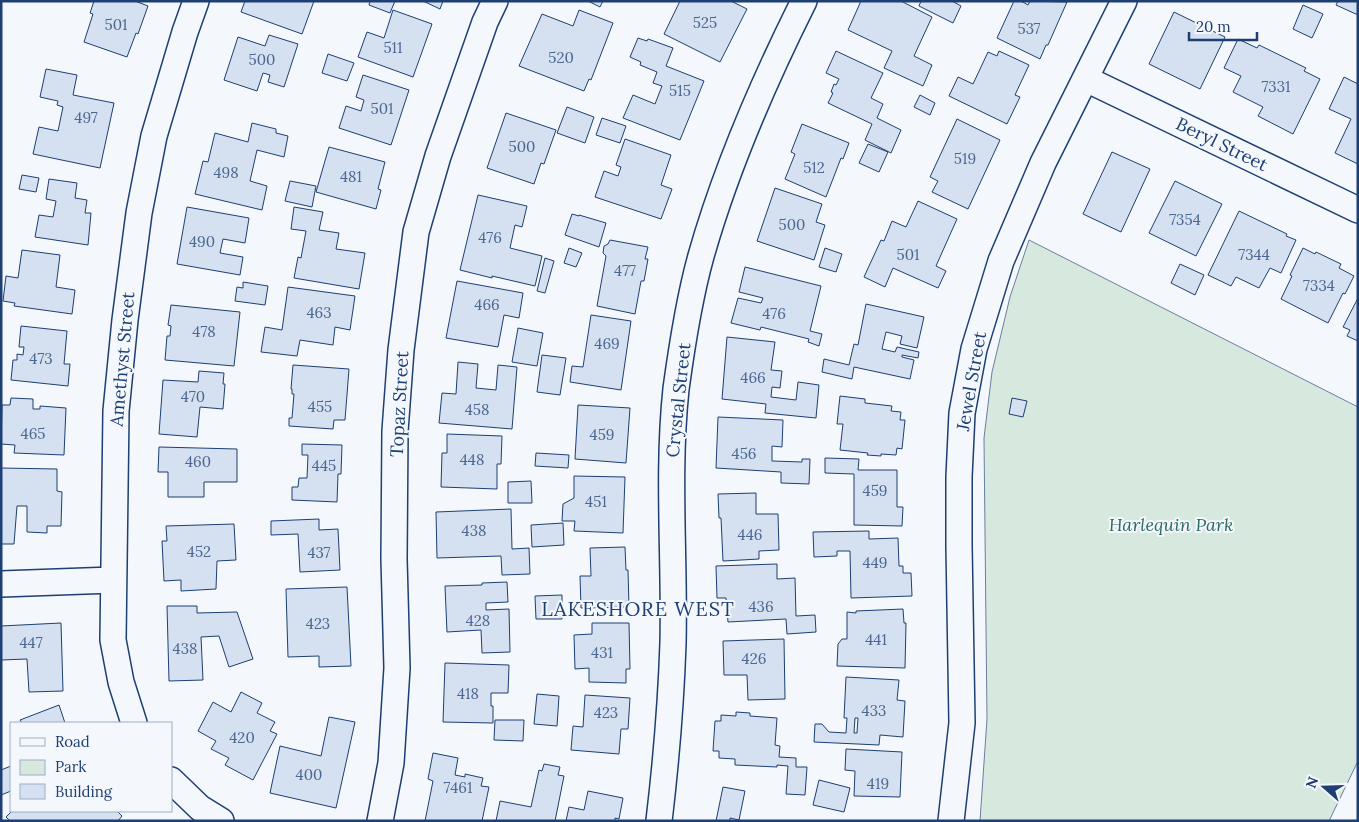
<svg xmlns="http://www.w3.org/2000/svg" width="1359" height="822" font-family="Lora,serif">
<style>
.green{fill:#d7e8df;stroke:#687fa3}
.building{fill:#d5e0f0;stroke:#1d3f73;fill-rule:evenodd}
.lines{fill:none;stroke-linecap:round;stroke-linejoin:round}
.minor-casing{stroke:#1d3f73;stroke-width:28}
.minor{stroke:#f4f7fb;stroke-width:25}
.labels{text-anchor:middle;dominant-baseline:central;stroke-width:4;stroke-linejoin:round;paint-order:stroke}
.number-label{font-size:15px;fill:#4b6792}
.street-label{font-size:18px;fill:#1d3f73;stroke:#f4f7fb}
.park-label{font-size:18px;font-style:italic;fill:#2c6c60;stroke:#f4f7fb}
.quarter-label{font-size:20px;letter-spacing:1px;fill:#1d3f73;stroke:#f4f7fb}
</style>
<rect width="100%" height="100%" fill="#f4f7fb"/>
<path class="green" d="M1029 240 1358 407V761L1329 821H980L987 719 984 438 992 372 1010 297Z"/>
<path class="building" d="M94 1H135L148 6 138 34 136 33 127 57 84 42 93 14 90 13Z
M245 1H314L302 34 241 12Z
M370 1H395L390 13 369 5Z
M423 1H443L440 9Z
M588 1H603L600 7Z
M680 1H731L747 9 720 62 664 34Z
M861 1H901L932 17 914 56 932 65 923 86 884 68 892 51 848 30Z
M921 1H952L961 6 953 23 919 6Z
M1014 1H1021L1028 5 1030 1 1067 2 1048 45H1046L1040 59 997 38Z
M1338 1H1358V15L1336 5Z
M1303 5 1323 14 1312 38 1293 29Z
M393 10 432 24 413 77 358 57 367 32 384 38Z
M579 10 613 23 591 80 589 79 584 91 519 66 542 14 573 26Z
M1174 12 1225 37 1200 89 1149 64Z
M269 35 298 44 284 87 268 82 270 75 263 73 257 91 224 80 238 37 265 46Z
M638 38 647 41 648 39 673 48 666 66 704 81 680 140 623 118 633 95 655 104 662 86 653 83 657 72 640 65 641 62 630 57Z
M1238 39 1257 48 1259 45 1306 68 1304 71 1320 79 1293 134 1258 116 1263 107 1233 92 1241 76 1224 68Z
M836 51 883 73 871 98 883 104 877 118 901 130 891 153 865 140 872 124 828 103 833 93 831 92 834 84 836 85 839 79 826 73Z
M999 51 1029 65 1015 95 1020 97 1007 124 949 96 958 77 973 84 988 52 997 56Z
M328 54 354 63 347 81 322 73Z
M46 69 77 75 73 95 114 103 100 168 33 154 39 127 58 131 63 107 57 105 58 101 40 97Z
M363 75 409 90 391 145 339 128 346 106 361 111 364 100 356 97Z
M1344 77 1358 84V164L1335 153 1351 119 1329 109Z
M920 95 935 103 930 115 914 107Z
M567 107 594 117 585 143 557 133Z
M506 113 556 130 544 164 541 163 534 184 487 168Z
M602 118 626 126 620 143 596 135Z
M957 119 1000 140 968 209 932 192 938 181 930 177Z
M252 123 276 129V133L288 136 284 157 257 150 250 181 267 186 262 210 195 194 203 161 208 162 215 133 248 142Z
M802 124 849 143 843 159 841 158 826 197 785 179 795 154 791 152Z
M625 139 671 155 661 185 672 189 661 219 595 197 604 171 618 176 621 167 616 165Z
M868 144 888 152 879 172 859 163Z
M329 147 385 162 378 189 381 190 376 209 316 192Z
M1112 152 1150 169 1121 232 1083 214Z
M22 175 39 178 36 192 19 189Z
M49 179 77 183 75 198 87 200 85 213H91L88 245 35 237 39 215 53 217 56 201 46 199Z
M290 181 316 186 312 207 285 201Z
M1175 181 1222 204 1196 256 1149 233Z
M775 188 822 204 816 222 825 225 814 260 757 241Z
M478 195 527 206 522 227 515 225 510 248 542 256 535 286 492 276V278L460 270Z
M918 201 957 219 936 266 946 271 938 288 893 268 885 287 864 277 881 240 884 241 892 221 906 227Z
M187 207 249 218 245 243 223 239 220 253 243 257 240 275 177 264Z
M294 207 323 212 319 230 339 233 336 249 365 253 359 289 294 278 298 257 301 258 306 231 291 229Z
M1239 211 1287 234 1286 236 1296 240 1281 273 1270 268 1259 288 1236 277 1231 286 1208 275Z
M572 214 579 216V215L606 223 599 247 565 235Z
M610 240 648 247 645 259H648L644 281H641L635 314 597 306 606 256 603 253 604 246 608 244Z
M569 248 582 253 576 267 564 263Z
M825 248 842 254 836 272 819 267Z
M1303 248 1315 254 1316 252 1341 264 1339 268 1354 276 1345 294 1343 293 1328 323 1281 299 1292 276 1290 275Z
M22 250 60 255 56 287 75 290 72 314 14 306 15 303 3 301 6 276 18 278Z
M545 258 554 261 545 293 537 291Z
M1180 264 1204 275 1195 295 1171 283Z
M745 267 821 286 810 331 822 334 819 346 808 342 809 339 761 327 760 330 731 323 738 298 761 303 763 298 739 292Z
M457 281 523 293 519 318 504 315 498 347 446 338Z
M243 282 268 286 265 305 235 301 237 287 243 288Z
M288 287 355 296 350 330 335 327 333 345 300 340 297 356 261 352 265 327 282 330Z
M1358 298V341L1347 336 1350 330 1343 327Z
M866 304 924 317 917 348 900 344 902 336 886 332 882 349 895 352 897 347 919 352 918 358 902 355V357L914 360 910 379 854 367 852 379 822 372 824 359 849 365 854 344 858 345Z
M171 305 240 312 234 366 165 360 167 336H170L171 326 168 325Z
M591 315 631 321 621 390 570 382 572 366 583 367Z
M21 326 67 331 64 364H70L68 386 11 380 13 360H17V354L23 355 24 347H19Z
M518 328 543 333 537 366 512 362Z
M727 337 775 342 771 370 782 371 780 388 772 387 771 397 796 400 798 382 819 385 816 418 765 413 766 404 722 399Z
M542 355 566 358 560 395 537 392Z
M458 362 478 364 476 388 496 390 498 365 517 367 512 429 439 423 442 393 456 394Z
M293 365 349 369 345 420H334L333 429 289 426V418H292L294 394H292V389H291Z
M199 371 224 373 223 384H225L223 409 200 407 197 437 159 434 163 380 198 382Z
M840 396 865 399V403L892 406 891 411 901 412 900 420H905L902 449 897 448 896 455 881 454V456L867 455 868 453 840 450 843 424H837Z
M11 398 33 399V409H40V406L66 408 64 455 14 453 15 445 1 444 2 405H10Z
M1012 398 1027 401 1023 417 1009 414Z
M578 405 630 408 626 463 575 459Z
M718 417 783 420 782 447 772 446V461L802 462V459H810L809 484 781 483V472L716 468Z
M447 434 502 436 501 464H497V489L441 487 442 453H447Z
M302 444 342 445 341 474H338L337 502 292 500V487H298L299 478H307L308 455H302Z
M159 447 237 449V482H204V497H168V472H158Z
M536 453 569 455 568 468 535 466Z
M825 458 859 459 858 470H897V507H903L902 526 854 525V474L825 473Z
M1 468 57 469V491L62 492 61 526H47V533L27 532V506H17L14 544H1Z
M574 476 625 477 623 533 574 531 575 521H562L563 504 574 498Z
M531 481 532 503H508V482Z
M756 493V514H778L779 550 759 551V559L723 561 721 518H719L718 494Z
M511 509 512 549 529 548 530 574 502 575 501 556 437 558 436 512Z
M319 519V530L338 529 340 570 300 572 298 534 271 535V521Z
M563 523 564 545 532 547 531 525Z
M234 524 236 560 217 561 216 589 181 591V580L164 581 162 541H167L166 526Z
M869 531V539L898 538 899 566H903V573H911L912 596 851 598 850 551H837V556L814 557 813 532Z
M625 547 626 570H628L629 607 581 608 580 576H591L590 548Z
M777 564V579L795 578 796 616 815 615 816 632 787 634 786 619 728 622 726 598H717L716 566Z
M507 582 508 602 486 603V610L509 609 510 652 482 653 481 630 447 632 445 586 482 585V583Z
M347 587 351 666 319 667V656L288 657 286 589Z
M562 595V619H536L535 596Z
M167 606H197V613L237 612 253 659 229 667 219 636 201 637 203 680 169 681Z
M903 609 904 623H906L905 668 837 666 838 644 842 639H847V612L856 613V611Z
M61 623 63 691 29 692 27 659 1 660V626Z
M592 623H629L630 669H626V683L589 682V668L575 669 574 635 592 634Z
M784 639 785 699 748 700 747 675H724L723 641Z
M445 663 509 665 508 693H491V706H493V723L443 722Z
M846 677 899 680 897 700 905 701 903 737 880 735 879 745 814 742 815 724H822L829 732 846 733 847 718H844ZM855 718H858L857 733H854Z
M241 692 262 703 257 713 275 722 270 731 277 734 253 780 225 765 229 758 211 749 216 741 198 731 213 702 231 712Z
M537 694 559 696 557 726 534 724Z
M585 695 630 698 628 729H621L619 754 571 750 573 726 583 727Z
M59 705 65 723H22L20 720Z
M736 712 750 713V716L777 718 775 745 780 746 779 757 796 758V767H807L805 795 786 794 788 766 777 765V767L735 765V759L719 758V751H713L715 721H721V715L736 716Z
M329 717 355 722 336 808 270 793 280 746 321 756Z
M495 720H524L523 741 494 740Z
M846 749 902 752 900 797 854 796 855 771 845 770Z
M433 753 458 758 455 775 465 777V774L483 778 481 786 489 787 482 821H425L433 781 428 779Z
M544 764 560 767 558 775 564 776 555 821H496L500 801 531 807 539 770 542 771Z
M11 766V791L1 795V770Z
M819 780 850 788 844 812 813 805Z
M723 787 745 791 739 820 730 818V821H716Z
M588 791 623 798 619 819 615 818V821H566L569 807 584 810Z
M12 811H117L122 816 118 821H10L6 817Z"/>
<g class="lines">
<g class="minor-casing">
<path id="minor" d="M1086 79 1358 210
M1 584 113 580
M134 723 121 682 113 640 116 411 125 320 139 213 154 136 185 32 196 1
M171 780 200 808 221 821
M380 821 391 763 397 668 394 559 395 431 401 350 416 232 438 156 485 22 495 1
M659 821C666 762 671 703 673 643 675 559 667 474 676 389 682 345 689 299 701 256 726 168 763 83 804 1
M951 821 962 723 959 546V477L962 413 974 349 1001 261 1043 163 1124 1"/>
</g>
<use href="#minor" class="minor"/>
</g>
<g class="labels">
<g class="number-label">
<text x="705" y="22">525</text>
<text x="116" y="24">501</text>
<text x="1029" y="28">537</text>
<text x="393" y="47">511</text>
<text x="561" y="57">520</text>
<text x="262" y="59">500</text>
<text x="1276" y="86">7331</text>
<text x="680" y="90">515</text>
<text x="382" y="108">501</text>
<text x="86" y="117">497</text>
<text x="522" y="146">500</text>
<text x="965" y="158">519</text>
<text x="814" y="167">512</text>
<text x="226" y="172">498</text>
<text x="351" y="176">481</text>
<text x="1185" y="219">7354</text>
<text x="792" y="224">500</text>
<text x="490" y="237">476</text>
<text x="202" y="241">490</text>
<text x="908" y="254">501</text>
<text x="1254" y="254">7344</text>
<text x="625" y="270">477</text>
<text x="1319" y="285">7334</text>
<text x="487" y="304">466</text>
<text x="319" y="312">463</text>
<text x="774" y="313">476</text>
<text x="204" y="331">478</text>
<text x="607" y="343">469</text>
<text x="41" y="358">473</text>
<text x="753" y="377">466</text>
<text x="193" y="396">470</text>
<text x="320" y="406">455</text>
<text x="477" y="409">458</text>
<text x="33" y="433">465</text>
<text x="602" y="434">459</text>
<text x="744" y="453">456</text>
<text x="472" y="459">448</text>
<text x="198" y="461">460</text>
<text x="324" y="465">445</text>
<text x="875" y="490">459</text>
<text x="596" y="501">451</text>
<text x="474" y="530">438</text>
<text x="750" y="534">446</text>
<text x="199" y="551">452</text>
<text x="319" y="552">437</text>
<text x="875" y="562">449</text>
<text x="761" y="606">436</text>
<text x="478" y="620">428</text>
<text x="318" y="623">423</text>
<text x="876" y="639">441</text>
<text x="31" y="642">447</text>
<text x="185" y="648">438</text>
<text x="602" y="652">431</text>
<text x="754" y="658">426</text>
<text x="468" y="693">418</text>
<text x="874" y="710">433</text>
<text x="606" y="712">423</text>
<text x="242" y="737">420</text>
<text x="309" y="774">400</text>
<text x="878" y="783">419</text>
<text x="458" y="787">7461</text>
</g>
<g class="street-label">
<text transform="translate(1222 144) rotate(26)">Beryl Street</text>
<text transform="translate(122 359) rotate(-85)">Amethyst Street</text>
<text transform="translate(971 381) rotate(-80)">Jewel Street</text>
<text transform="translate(678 400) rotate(-84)">Crystal Street</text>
<text transform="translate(399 404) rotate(-87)">Topaz Street</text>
</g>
<g class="park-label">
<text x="1171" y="524">Harlequin Park</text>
</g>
<g class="quarter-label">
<text x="638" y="608">LAKESHORE WEST</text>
</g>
</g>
<rect width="1359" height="822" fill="none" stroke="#1d3f73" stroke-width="5"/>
<rect x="10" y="722" width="162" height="90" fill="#f4f7fb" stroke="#9eadc5"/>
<rect x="20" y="738" width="25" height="8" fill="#f4f7fb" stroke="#9eadc5"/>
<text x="55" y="747" font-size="15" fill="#1d3f73">Road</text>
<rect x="20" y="760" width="25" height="15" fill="#d7e8df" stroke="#9eadc5"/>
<text x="55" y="772" font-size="15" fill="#1d3f73">Park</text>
<rect x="20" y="784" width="25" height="15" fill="#d5e0f0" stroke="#9eadc5"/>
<text x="55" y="797" font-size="15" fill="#1d3f73">Building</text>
<g transform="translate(1324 787) rotate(290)" stroke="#f4f7fb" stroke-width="4" paint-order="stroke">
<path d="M0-4L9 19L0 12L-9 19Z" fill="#1d3f73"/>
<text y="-8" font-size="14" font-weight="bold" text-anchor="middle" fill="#1d3f73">N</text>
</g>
<path d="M1189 32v8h68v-8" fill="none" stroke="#1d3f73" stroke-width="2.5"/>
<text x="1196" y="32" font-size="15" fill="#1d3f73" stroke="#f4f7fb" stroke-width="4" paint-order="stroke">20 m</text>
</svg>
